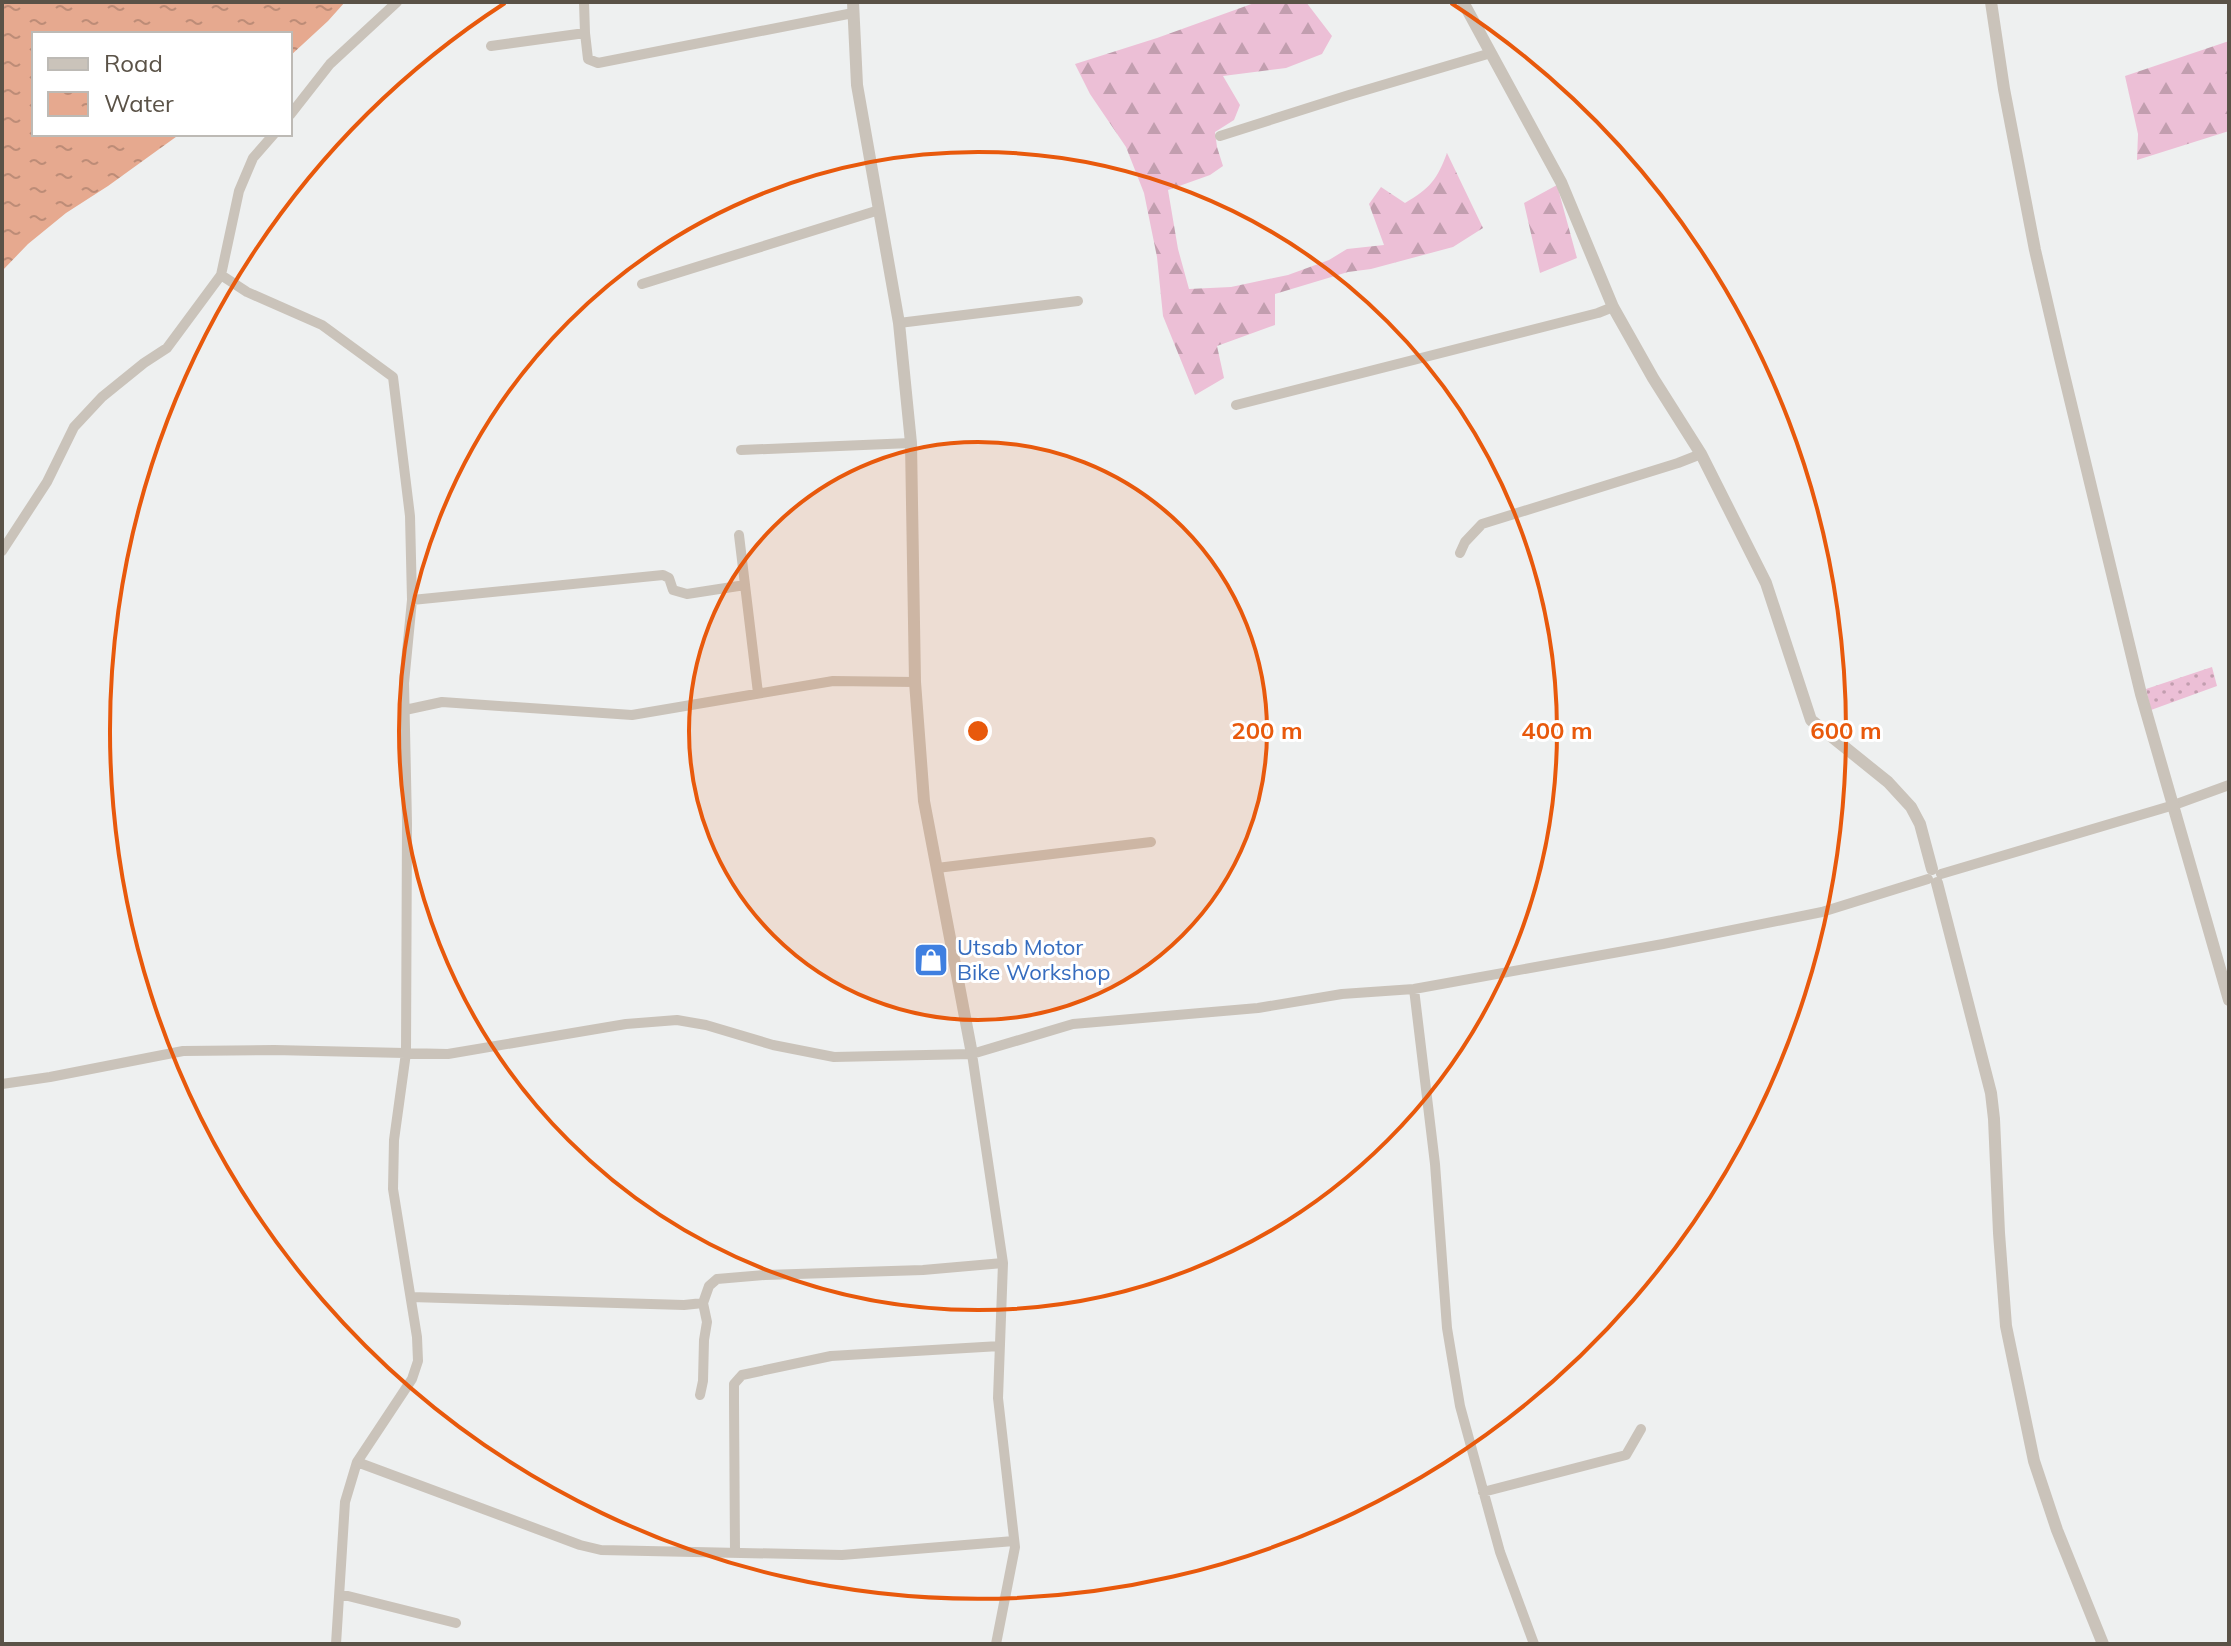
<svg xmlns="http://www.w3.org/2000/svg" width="2231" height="1646" font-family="Mulish,sans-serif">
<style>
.grass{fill:url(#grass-dots)}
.forest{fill:url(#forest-firs)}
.water{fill:url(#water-ripples)}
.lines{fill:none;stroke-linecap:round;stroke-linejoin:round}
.minor{stroke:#cac3ba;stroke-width:10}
.tertiary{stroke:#cac3ba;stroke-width:12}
.ring{fill:none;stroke:#e8590c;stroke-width:4}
.labels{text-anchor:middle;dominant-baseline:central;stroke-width:6;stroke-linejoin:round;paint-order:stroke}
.shop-label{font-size:22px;fill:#366cbe;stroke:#fff;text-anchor:start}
.centre{fill:#e8590c;stroke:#fff;stroke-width:4}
.ring-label{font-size:24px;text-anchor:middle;font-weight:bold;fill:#e8590c;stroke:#fff;stroke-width:6;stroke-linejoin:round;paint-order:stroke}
</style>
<defs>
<pattern id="grass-dots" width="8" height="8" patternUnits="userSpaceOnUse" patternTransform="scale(2)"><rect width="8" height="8" fill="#ecbfd6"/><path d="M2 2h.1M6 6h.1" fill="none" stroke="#c29eaf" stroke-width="1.8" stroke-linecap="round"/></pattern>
<pattern id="forest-firs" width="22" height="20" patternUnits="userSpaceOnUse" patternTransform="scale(2)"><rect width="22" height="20" fill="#ecbfd6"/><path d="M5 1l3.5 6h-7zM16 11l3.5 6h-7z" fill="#c29eaf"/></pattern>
<pattern id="water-ripples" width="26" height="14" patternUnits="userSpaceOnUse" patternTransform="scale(2)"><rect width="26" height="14" fill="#e6a98f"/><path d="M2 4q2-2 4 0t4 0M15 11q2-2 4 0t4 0" fill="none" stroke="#bd8c77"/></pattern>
</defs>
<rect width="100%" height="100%" fill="#eef0f0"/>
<path class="grass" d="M2212 667 2217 686 2151 710 2146 689Z"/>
<path class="forest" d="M1257 2H1306L1332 36 1322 54 1286 68 1223 76 1240 105 1234 120 1215 132 1217 147 1223 166 1210 175 1168 190 1178 249 1189 289 1231 287 1288 275 1329 260 1347 249 1384 245 1369 204 1381 187 1405 203C1430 188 1437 180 1447 153L1483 228 1453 247 1371 269 1348 272 1275 294V325L1217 346 1224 378 1195 395 1163 316 1157 257 1144 193 1126 147 1090 94 1075 64 1157 38Z
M2229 41V131L2137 160 2138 134 2125 76Z
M1557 185 1577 258 1540 273 1524 203Z"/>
<path class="water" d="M2 2H345L328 21 290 56V34H34V134H180L108 186 66 213 28 244 2 271Z"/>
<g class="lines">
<path class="minor" d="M585 33 588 59 598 63 853 13
M491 46 585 33 584 2
M290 115 330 64 397 2
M1220 136 1349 95 1491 53
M221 275 247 292 322 325 393 377 410 516 412 600 404 683 407 823 406 1053 394 1140 393 1189 417 1337 418 1361 412 1379 357 1462 345 1502 336 1644
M642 284 879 210
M899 323 1078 301
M1236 405 1598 313 1613 307
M741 450 911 443
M739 535 758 693
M2 551 47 482 74 427 102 397 144 363 167 348 221 275 239 191 253 158 274 134
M1460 553 1465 542 1482 524 1678 463 1701 454
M412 600 663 575 669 578 673 590 687 594 745 585
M405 710 442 702 632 715 833 681 915 682
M937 868 1151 842
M1941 874 2174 805 2229 785
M1414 989 1435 1164 1447 1328 1460 1406 1500 1552 1534 1644
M972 1054 1003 1263 998 1398 1015 1547 996 1644
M2 1084 50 1077 183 1051 274 1050 448 1054 626 1024 677 1020 706 1025 773 1045 834 1057 972 1054 1073 1024 1258 1008 1342 994 1414 989 1663 944 1822 912 1928 879
M411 1297 684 1305 703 1303 709 1286 717 1279 765 1275 923 1270 1003 1263
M700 1395 703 1381 704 1340 707 1322 703 1303
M357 1462 580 1545 601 1550 842 1555 1014 1541
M1483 1492 1626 1455 1641 1429
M735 1553 734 1401V1384L742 1375 831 1356 1000 1346
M340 1594 456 1623"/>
<path class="tertiary" d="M853 2 857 85 899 323 911 443 915 682 924 801 972 1054
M1463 2 1561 182 1613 307 1653 378 1701 454 1766 583 1811 720 1888 782 1911 807 1920 824 1932 869
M1991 2 2004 89 2035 250 2060 358 2141 694 2229 1000
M1937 883 1991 1093 1994 1119 1999 1233 2006 1326 2034 1461 2057 1530 2103 1644"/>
</g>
<circle cx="978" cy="731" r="289" fill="#e8590c" fill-opacity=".12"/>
<g class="ring">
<circle cx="978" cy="731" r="289"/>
<circle cx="978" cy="731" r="579"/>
<path d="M1451 3A868 868 0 1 1 505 3"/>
</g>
<defs>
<g id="shop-square" transform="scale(1.8)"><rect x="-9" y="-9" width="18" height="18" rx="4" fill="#3f7fe0" stroke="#fff"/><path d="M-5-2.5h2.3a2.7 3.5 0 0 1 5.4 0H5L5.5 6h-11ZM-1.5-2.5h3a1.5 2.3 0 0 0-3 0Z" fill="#fff"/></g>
</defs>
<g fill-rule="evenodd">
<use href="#shop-square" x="931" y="960"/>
</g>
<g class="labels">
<g class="shop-label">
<text x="957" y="947">Utsab Motor<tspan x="957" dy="25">Bike Workshop</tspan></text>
</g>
</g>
<circle cx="978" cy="731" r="12" class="centre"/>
<g class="ring-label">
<text x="1267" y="739">200 m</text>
<text x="1557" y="739">400 m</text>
<text x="1846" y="739">600 m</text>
</g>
<rect width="2231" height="1646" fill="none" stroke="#5a5247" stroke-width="8"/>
<rect x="32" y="32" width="260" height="104" fill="#ffffff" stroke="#bdbab5" stroke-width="2"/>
<rect x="48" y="58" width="40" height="12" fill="#cac3ba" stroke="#bdbab5" stroke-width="2"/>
<text x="104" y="72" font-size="24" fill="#5a5247">Road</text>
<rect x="48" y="92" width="40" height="24" fill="url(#water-ripples)" stroke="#bdbab5" stroke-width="2"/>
<text x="104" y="112" font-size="24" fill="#5a5247">Water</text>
</svg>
